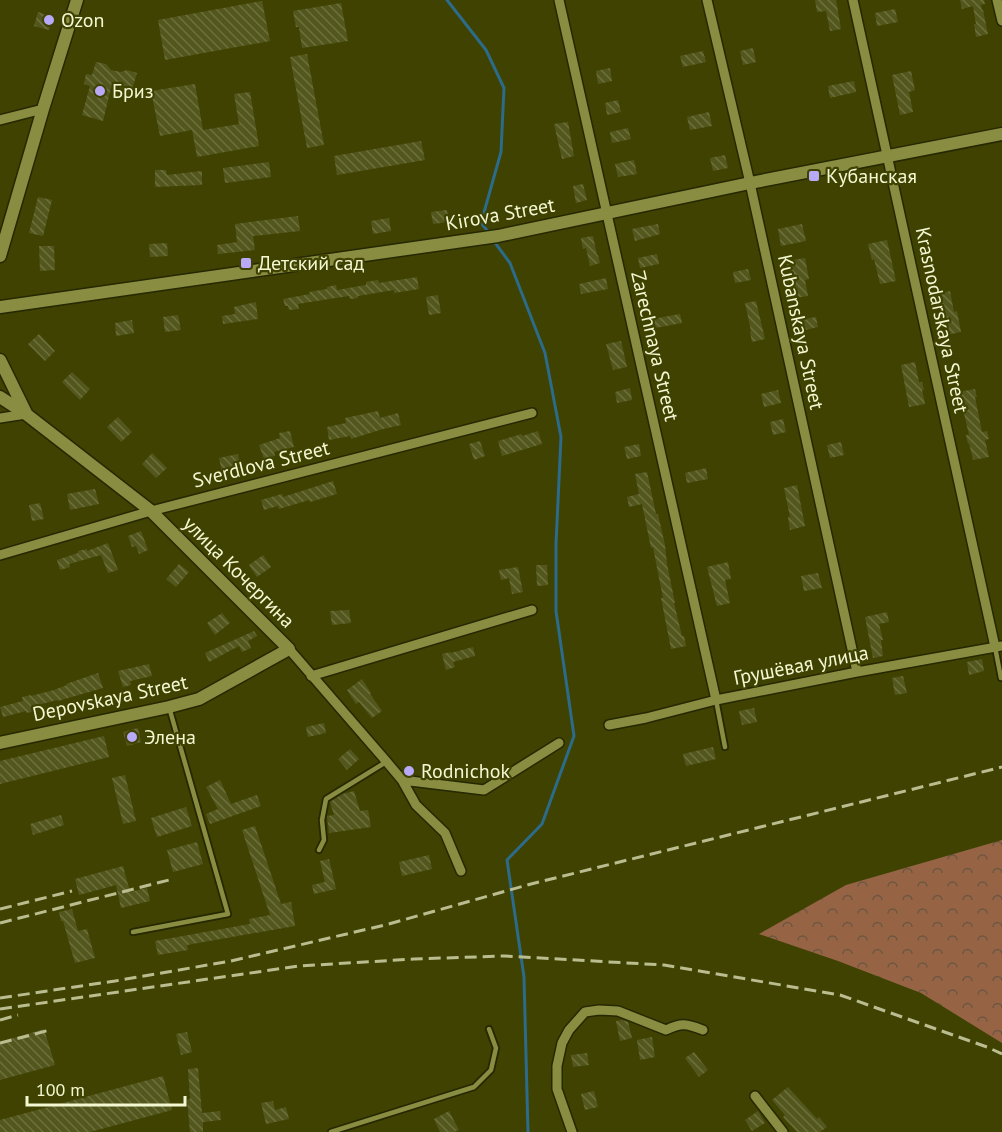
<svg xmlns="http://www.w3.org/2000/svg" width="1002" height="1132" font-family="'PT Sans',sans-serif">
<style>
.forest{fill:url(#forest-crowns)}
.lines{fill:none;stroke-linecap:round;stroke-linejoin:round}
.stream{stroke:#2c6b8a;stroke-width:3}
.building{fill:url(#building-back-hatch)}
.service-casing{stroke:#262800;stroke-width:8}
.minor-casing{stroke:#262800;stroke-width:12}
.tertiary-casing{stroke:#262800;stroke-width:15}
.service{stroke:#888d41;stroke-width:4.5}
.minor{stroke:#888d41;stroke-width:9}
.tertiary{stroke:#888d41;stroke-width:12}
.rail{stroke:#babd8f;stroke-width:3;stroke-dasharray:12 6;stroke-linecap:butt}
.poi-dot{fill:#b9aaf7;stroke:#3f4201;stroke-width:2}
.labels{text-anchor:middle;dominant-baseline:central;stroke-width:4.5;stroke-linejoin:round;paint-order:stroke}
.poi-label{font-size:20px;fill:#f4f8d2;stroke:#3f4201;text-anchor:start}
.street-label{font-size:20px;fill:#f4f8d2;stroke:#3f4201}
</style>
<defs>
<pattern id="forest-crowns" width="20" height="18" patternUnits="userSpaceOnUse" patternTransform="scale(1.5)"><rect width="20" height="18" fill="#966444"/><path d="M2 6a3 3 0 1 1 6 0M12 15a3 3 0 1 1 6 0" fill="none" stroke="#6c5641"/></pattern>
<pattern id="building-back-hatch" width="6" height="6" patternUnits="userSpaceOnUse" patternTransform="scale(1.5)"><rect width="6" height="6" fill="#53571d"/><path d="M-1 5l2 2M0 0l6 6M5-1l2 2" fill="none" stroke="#6c703d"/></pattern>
</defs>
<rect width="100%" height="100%" fill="#3f4201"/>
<path class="forest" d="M1002 840V1043L921 993 838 961 759 934 846 885Z"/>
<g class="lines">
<path class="stream" d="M447 0 486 50 504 88 501 152 481 223 490 234
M493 240 510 263 545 353 561 437 556 544V611L574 736 542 824 507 860 524 977 528 1132"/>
</g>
<path class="building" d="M815 0H836L841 29 830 31 826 11 817 12Z
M960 0H984L985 4 981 5 982 10H983L988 34 976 37 974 24H976L973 6 962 9Z
M262 1 270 41 165 60 158 20Z
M341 3 348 41 302 48 299 27H296L293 11Z
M895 9 898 22 877 26 875 13Z
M38 12 53 17 49 30 34 26Z
M753 48 756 62 743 65 740 51Z
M703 51 706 62 683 67 680 56Z
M307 54 324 145 307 148 290 57Z
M96 62 106 64 111 70 121 72 127 70 137 73 131 93 111 88 103 121 82 115 90 86 84 84 86 74 92 75Z
M610 68 612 81 598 84 596 71Z
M911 71 915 90 909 92 913 112 900 115 892 75Z
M854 81 856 92 830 98 828 86Z
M195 84 203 130 239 124 234 94 250 92 259 146 197 157 192 130 160 136 151 91Z
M618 100 621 112 607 115 605 103Z
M709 112 712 126 690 130 687 117Z
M568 122 574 156 562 159 554 124Z
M628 128 631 139 612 143 610 132Z
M421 141 425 160 337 175 334 156Z
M725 155 728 168 713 171 710 158Z
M634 160 637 174 618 177 615 164Z
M269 162 271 177 225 183 223 168Z
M155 170H166L167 175 202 171V185L155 187Z
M583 184 587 200 576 203 573 186Z
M38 197 52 200 43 236 29 233Z
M447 210 449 222 433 224 431 212Z
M298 216 300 231 253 236 255 250 218 254 217 245 237 242 235 224Z
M389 218 391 231 373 234 371 221Z
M658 224 660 234 635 241 632 229Z
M802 224 806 241 781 246 778 229Z
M593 236 597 255H598L600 263 590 266 586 248 583 249 581 238Z
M887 240 896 281 880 284 874 259 872 260 868 244Z
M167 243 168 256 150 257 149 244Z
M39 246H54L55 270 40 271Z
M657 254 659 264 640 268 638 258Z
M805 258 809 279 805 280 808 296 795 298 786 261Z
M748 269 751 280 735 283 733 272Z
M417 277 419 289 394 293V290L358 296V298L350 299 349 296 329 299 298 304 299 309 289 310 288 306H285L283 299 310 294 309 292 327 289V287L336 285 337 290 366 285V282L378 280 379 283Z
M606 278 608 289 581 294 579 284Z
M950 291 954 312 957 311 961 332 947 335 937 294Z
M438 295 441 313 429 315 426 297Z
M756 301 765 339 752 342 750 332 751 331 745 303Z
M256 302 258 319 223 324 222 316 235 314 234 307Z
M680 314 682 323 655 328 653 319Z
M178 315 181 330 165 332 163 317Z
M816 317 818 327 801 331 799 320Z
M132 320 134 333 116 336 115 323Z
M39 334 55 351 45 361 28 344Z
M621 341 627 367 613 370 606 344Z
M915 362 919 382H922L924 390H922L925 404 909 407 901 365Z
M72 372 90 389 80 400 62 382Z
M630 388 632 400 617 403 615 392Z
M975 389 977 397H975L982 432 987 431 989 439 985 440 989 457 973 460 969 443 968 444 966 435H969L959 392Z
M778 390 781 403 764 407 761 394Z
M378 411 380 418 398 413 401 425 383 429 351 439 350 436 329 440 327 427 346 423 345 418Z
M118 417 132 432 121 442 107 427Z
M783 419 786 432 773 435 770 422Z
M290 431 294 447 274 452 275 456 264 459 259 445 280 438 279 433Z
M538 431 542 444 502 456 498 441 522 434V436Z
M480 441 485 456 474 460 469 444Z
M841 442 844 455 830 458 827 445Z
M639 444 641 456 627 459 624 447Z
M152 453 167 468 156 478 142 464Z
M238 454 241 469 222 472 219 458Z
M706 468 708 479 687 483 685 473Z
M647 472 656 514H658L665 545 667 564 675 603H674L682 636H684L686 646 671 649 661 598H663L659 578 653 547 651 548 642 504 629 507 627 497 639 494 635 474Z
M333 481 337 494 310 502 309 500 279 509 278 506 264 510 261 500 282 494 283 497Z
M797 485 805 526 790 530 788 517H790L784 488Z
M95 489 99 504 70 510 67 494Z
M40 503 44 519 32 521 29 505Z
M141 531 148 550 139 554 136 546 132 547 128 536Z
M108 543 118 570 108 573 101 555 69 564 70 567 60 570 57 560 78 553V551L87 549V551Z
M263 555 271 567 257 577 249 565Z
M728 562 731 579 725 580 730 603 717 606 707 567Z
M179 564 189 572 176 587 166 579Z
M536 565H547L548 585 537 586Z
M518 567 523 592 512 594 509 578 501 580 499 570Z
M818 573 822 588 804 591 801 576Z
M349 610 351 623 332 625 330 611Z
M887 612 889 622 879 624 883 640H881L883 656 873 658 865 617Z
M222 613 230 623 215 635 207 623Z
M254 631 257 636 248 641 251 648 242 652 239 646 209 662 205 653Z
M473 647 475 656 453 662 455 667 446 670 442 654 450 652 451 653Z
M982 659 984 671 969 675 967 662Z
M149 664 152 676 130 681 131 685 123 687 118 671Z
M98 673 103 688 58 701 57 700 34 706 35 711 26 713V711L3 717 0 707 23 701 22 697 31 695V696L54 690 67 685 66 684Z
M903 676 907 693 895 695 892 678Z
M362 679 371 693 370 694 382 711 372 718 359 702 356 704 347 690Z
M754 708 757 722 742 725 739 711Z
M324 723 326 733 308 737 306 727Z
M138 728 141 742 127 746 123 732Z
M104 736 109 757 0 784V761Z
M713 747 716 759 686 766 683 754Z
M350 749 359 759 347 770 338 759Z
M125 775 136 821 123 824 112 778Z
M220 780 231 804 257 795 261 806 210 824 206 814 218 809 206 787Z
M354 791 360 811 368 810 371 827 329 833 327 816 334 815 330 802 342 794Z
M186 807 192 826 157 837 151 818Z
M61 815 64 825 33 835 30 824Z
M255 826 281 904 291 902 295 926 187 945 188 950 158 955 155 941 250 924 249 919 270 915 242 830Z
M197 842 203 864 173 872 167 850Z
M429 855 432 869 402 876 399 862Z
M329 859 336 889 314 894 312 885 325 882 320 861Z
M123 866 130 892 147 888 150 901 121 908 116 885 79 895 75 879Z
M72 909 78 931 87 929 95 958 75 963 63 921H61L59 912Z
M622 1020 628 1022 632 1038 620 1041 616 1021Z
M44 1029 55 1065 0 1080V1042Z
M187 1032 192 1052 181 1055 176 1034Z
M652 1037 655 1057 640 1060 637 1040Z
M694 1052 708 1070 699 1077 685 1058Z
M587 1053 589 1065 573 1067 571 1055Z
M198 1068 202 1113 220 1111 221 1120 203 1122V1132H190L187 1100 190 1099 188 1069Z
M163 1076 172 1110 90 1132H0V1120Z
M788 1087 817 1119 819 1117 827 1127 820 1132H797L783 1117 785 1115 772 1100Z
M594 1091 598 1107 585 1110 581 1094Z
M273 1101 275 1110 286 1107 289 1119 266 1124 261 1103Z
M449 1111 459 1130 454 1132H440L434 1119Z
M758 1111 765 1123 752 1131 745 1120Z"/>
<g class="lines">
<g class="service-casing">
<path id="service" d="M995 647 1001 678
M716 700 725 747
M319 850 324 840 322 820 326 799 386 762
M133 932 228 914 169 707
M331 1132 474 1087 491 1070 496 1048 489 1029"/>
</g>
<g class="minor-casing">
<path id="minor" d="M559 0 716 700
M707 0 750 183 857 672
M853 0 995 647
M997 0 1002 21
M0 120 43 109
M0 418 26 414
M0 555 151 511 532 413
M289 649 386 761 402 780 416 805 445 833 461 871
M311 676 532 610
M609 725 646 718 716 700 857 672 1002 646
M402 780 484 790 559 743
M755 1096 783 1132
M572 1132 557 1089V1066L562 1043 569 1030 585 1012 599 1010 618 1011 666 1030C682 1022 687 1024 703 1030"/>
</g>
<g class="tertiary-casing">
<path id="tertiary" d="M0 256 43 109 77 0
M0 307 498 236 750 183 1002 134
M0 360 26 413
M0 397 26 414 151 511 289 649 199 699 169 707 0 743"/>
</g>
<use href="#service" class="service"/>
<use href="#minor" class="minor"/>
<use href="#tertiary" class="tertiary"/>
<path class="rail" d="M0 909 72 891
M0 923 173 879
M0 998 115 981 231 961 385 925 531 884 1002 767
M0 1009 299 966 414 959 504 956 664 965 840 995 987 1047 1002 1054
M0 1020 18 1015
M0 1043 50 1030"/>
</g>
<g class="poi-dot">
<circle cx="49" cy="20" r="6"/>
<circle cx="100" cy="91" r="6"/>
<rect x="808" y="170" width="12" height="12" rx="3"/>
<rect x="240" y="257" width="12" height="12" rx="3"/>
<circle cx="132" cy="737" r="6"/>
<circle cx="409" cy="771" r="6"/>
</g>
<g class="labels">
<g class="poi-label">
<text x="61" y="20">Ozon</text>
<text x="112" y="91">Бриз</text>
<text x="826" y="176">Кубанская</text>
<text x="258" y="263">Детский сад</text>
<text x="144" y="737">Элена</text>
<text x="421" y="771">Rodnichok</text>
</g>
<g class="street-label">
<text transform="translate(500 214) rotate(-10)">Kirova Street</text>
<text transform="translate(942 320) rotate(78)">Krasnodarskaya Street</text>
<text transform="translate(801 332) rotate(78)">Kubanskaya Street</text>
<text transform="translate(655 346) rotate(77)">Zarechnaya Street</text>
<text transform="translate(261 464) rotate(-14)">Sverdlova Street</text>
<text transform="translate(239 572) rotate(45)">улица Кочергина</text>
<text transform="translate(801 665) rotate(-11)">Грушёвая улица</text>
<text transform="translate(110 698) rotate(-12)">Depovskaya Street</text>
</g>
</g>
<path d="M27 1096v9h158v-9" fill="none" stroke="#f4f8d2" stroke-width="3"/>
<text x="36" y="1096" font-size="18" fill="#f4f8d2" stroke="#3f4201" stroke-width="4.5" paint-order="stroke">100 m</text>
</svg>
